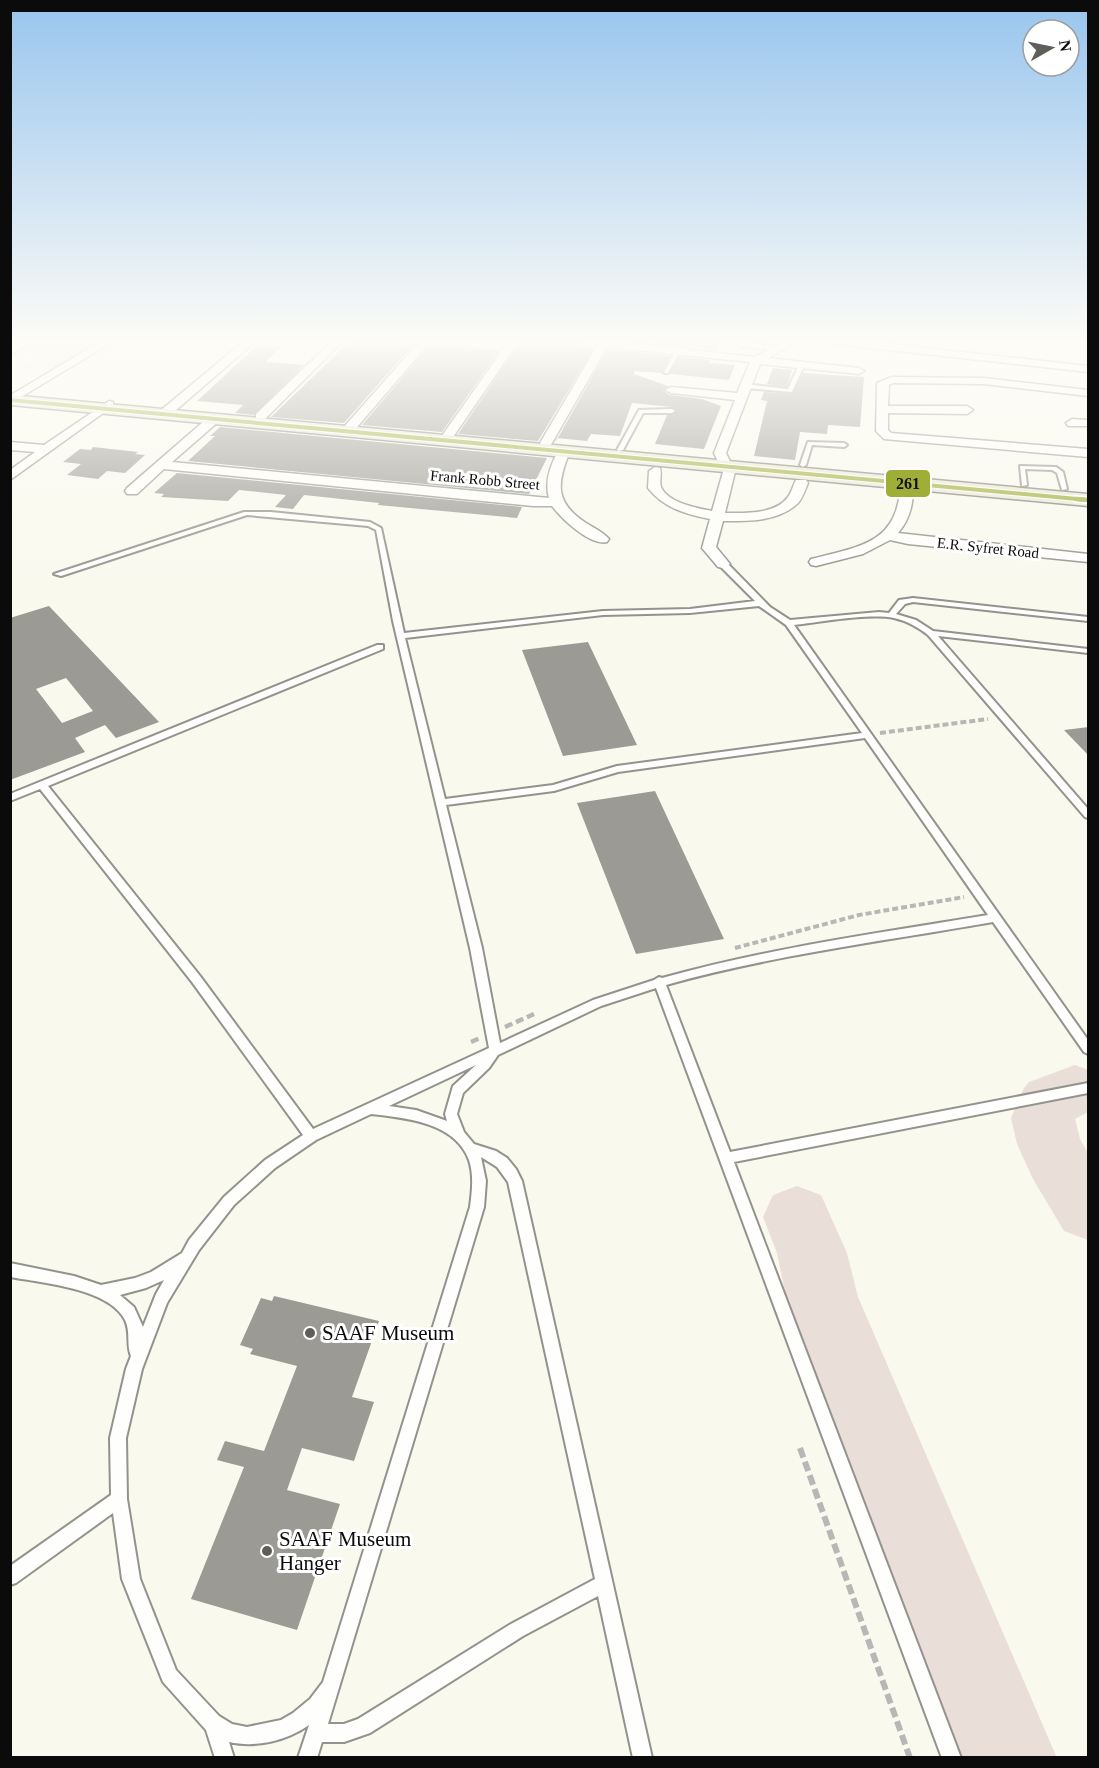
<svg xmlns="http://www.w3.org/2000/svg" width="1099" height="1768" font-family="'Times New Roman',serif">
<style>
.green{fill:#dff2cb}
.lines{fill:none;stroke-linecap:round;stroke-linejoin:round}
.taxiway{fill:#e9ded8;fill-rule:evenodd}
.building{fill:#9c9a94;fill-rule:evenodd}
.service-casing{stroke:#93928d;stroke-width:4}
.minor-casing{stroke:#93928d;stroke-width:3}
.primary-casing{stroke:#807f7a;stroke-width:3}
.path-far2{stroke:#b7b7b5;stroke-width:4;stroke-dasharray:6 3;stroke-linecap:butt}
.path-far1{stroke:#b7b7b5;stroke-width:4.5;stroke-dasharray:8 4;stroke-linecap:butt}
.path{stroke:#b7b7b5;stroke-width:6;stroke-dasharray:10 4.5;stroke-linecap:butt}
.service{fill:#fefefc;fill-rule:evenodd}
.minor{fill:#fefefc;fill-rule:evenodd}
.primary{fill:#ece9d6;fill-rule:evenodd}
.bus-1-far1-casing{stroke:#fff;stroke-width:6}
.bus-1-casing{stroke:#fff;stroke-width:8}
.bus-1-far1{stroke:#9eae37;stroke-width:4}
.bus-1{stroke:#9eae37;stroke-width:4.5}
.poi-dot{fill:#5f5e5a;stroke:#fff;stroke-width:2}
.labels{text-anchor:middle;dominant-baseline:central;stroke-width:6;stroke-linejoin:round;paint-order:stroke}
.far-street-label{font-size:15px;fill:#0b0b0b;stroke:#fff}
.near-poi-label{font-size:21px;fill:#0b0b0b;stroke:#fff;text-anchor:start}
.line-badge{stroke:#fff;stroke-width:2}
.pale-badge-label{font-size:16px;text-anchor:middle;font-weight:bold;fill:#111}
</style>
<rect width="100%" height="100%" fill="#faf9ee"/>
<path class="green" d="M37 341H103L54 370 22 367 45 354 23 349Z"/>
<g class="lines">
<path class="taxiway" d="M1075 1065 1088 1070V1112L1075 1119 1080 1139 1088 1153V1240L1064 1231 1033 1179 1017 1144 1011 1118 1024 1088 1029 1082Z
M797 1186 821 1195 847 1253 858 1297 1057 1758H962L786 1297 777 1253 763 1217 773 1195Z"/>
</g>
<path class="building" d="M350 341H400L398 344 413 345 344 423 271 417Z
M521 341 574 343 594 348 538 441 458 434Z
M633 341H722L717 350Z
M259 344 283 346 265 362 304 365 254 415 235 413 243 405 197 401Z
M439 345 500 350 442 432 362 425 429 346Z
M608 349 670 356 662 373 634 371V374L668 386 663 391 670 395 702 399 721 406 704 449 655 444 667 415H673L677 410 672 407 632 403 620 436 591 434 587 441 557 438 555 443Z
M679 357 711 360 709 363 735 365 729 380 670 374Z
M773 368 792 370 787 387 767 384Z
M803 373 864 377 860 427 828 425 827 434 800 432 795 460 754 456 767 401 761 400 764 392 793 394Z
M220 427 547 458 529 494 188 461 215 436H210Z
M93 447 138 452 135 454 145 455 125 473 107 471 98 479 67 475 81 464 63 462 80 449 91 450Z
M177 473 522 507 517 518 378 505 379 503 304 495 293 509 275 507 286 495 239 490 228 501 161 497 164 494 154 493Z
M49 606 159 722 116 738 105 725 75 738 85 752 10 780V618ZM66 678 93 711 62 723 36 689Z
M588 642 637 745 563 756 522 650Z
M1089 727V756L1064 730Z
M655 791 724 939 636 954 577 803Z
M274 1296 379 1321 352 1397 374 1402 354 1461 302 1448 287 1490 340 1504 297 1630 191 1599 244 1467 217 1460 225 1441 264 1451 297 1366 250 1354 253 1349 240 1345 261 1298 272 1301Z"/>
<g class="lines">
<g class="service-casing">
<path id="service" d="M735 341 779 347 782 349 779 351 739 346Z
M675 350 680 351 668 373H664Z
M798 367 803 368 792 392 745 388 742 386 745 384 788 389Z
M639 410 672 409 675 411 672 413H643L623 450 618 451 617 450Z
M808 442 844 443 847 445 844 447 812 445 806 465 803 467 800 465Z
M1020 466 1056 467 1063 472 1067 489 1062 490 1057 473 1052 470 1025 469 1027 485 1022 486Z
M244 512H271L370 522 381 528 404 633 603 611 690 609 755 601 720 566V562H726L770 607 790 620 879 612 889 613 899 600 913 598 1088 617V621L913 602 905 604 896 614 916 620 933 631 1088 649V653L938 636 1088 809V818L1085 817 928 635C918 627 907 621 894 618 869 613 821 622 794 625L1088 1040V1054L1084 1052 993 922C884 941 773 955 666 985L730 1152 1088 1083V1093L734 1162 961 1758H942L656 988 601 1006 498 1055 489 1068 463 1093 457 1114 464 1132 474 1144 496 1151 507 1158 516 1169 522 1181 652 1758H633L598 1596 523 1636 370 1733 344 1742H322L317 1758H298L309 1725C286 1741 256 1748 229 1742L234 1758H215L206 1730 163 1682 122 1579 113 1513 16 1583 10 1585V1566L111 1495 110 1438 126 1369 131 1356C126 1345 131 1332 125 1320 109 1288 42 1283 10 1277V1263L74 1276 101 1285 135 1278 151 1272 182 1253 189 1240 224 1197 265 1160 303 1135 192 982 40 789 10 801V794L377 645H383V649L48 786 200 976 313 1129 489 1048 470 948 393 621 376 530 368 526 247 515 61 576 54 574ZM759 606 786 625 862 733 617 766 553 785 445 799 405 638 603 615 690 613ZM865 738 988 915C879 933 769 948 662 978L659 977 654 980 593 1000 500 1043 482 948 446 805 554 791 618 772ZM476 1065 453 1086 445 1114 447 1121 416 1110 389 1106ZM371 1114C405 1118 455 1122 469 1160 474 1175 472 1192 470 1207L323 1682 310 1699 293 1713 281 1720 247 1727 232 1724 219 1716 176 1670 140 1579 127 1499 126 1438 142 1369 167 1303 199 1250 234 1205 275 1168 316 1140ZM481 1157 497 1167 508 1182 595 1579 511 1624 358 1719 344 1724H328L484 1207 486 1181ZM164 1280 156 1294 143 1327 134 1307 120 1295 146 1288Z"/>
</g>
<g class="minor-casing">
<path id="minor" d="M21 341H34L10 355V347Z
M101 341H114L21 397H13L11 395Z
M244 341H256L168 417H160V411Z
M332 341H343L264 420H256V414Z
M420 341H431L351 434H343V428Z
M509 341H519L449 443H441L439 440Z
M575 341H611L755 357 785 341H798L768 358 859 368 864 371 859 374 760 364 726 453 735 472 725 513C744 513 775 515 788 497 792 492 793 485 796 480H806L808 483C805 490 802 500 797 504 777 522 748 521 723 521L716 547 730 564 723 568 718 567 702 548 710 519C685 514 664 508 648 488L649 471 655 467 660 468C662 474 659 481 661 487 668 503 697 508 712 511L723 472 714 453 735 400 671 393 665 390 671 387 737 393 750 362 607 347 552 443 550 446H542L540 443 597 346Z
M829 341H864L1088 366V372L834 344Z
M892 377 984 378 1088 390V396L984 384 893 383 889 385 888 406H967L973 410 967 414 888 413V430L891 433 1088 449V457L884 439 876 431 877 383Z
M109 401 113 402V406L10 480V470L35 452 10 450V442L44 445Z
M214 415 218 416V422L172 462 549 498C544 481 551 463 560 448H568L570 451C557 483 554 502 586 523 594 528 603 532 609 539L607 542C590 546 562 519 552 506H533L164 469 137 494H127L125 491 127 488 210 416Z
M1072 419 1088 420V426H1068L1066 423Z
M907 470 913 474C914 496 913 516 898 533L1088 554V562L908 544 890 540 863 554 816 566 811 565 809 562 811 559C867 545 901 542 901 474Z"/>
</g>
<g class="primary-casing">
<path id="primary" d="M10 395 1088 494V506L10 405Z"/>
</g>
<path class="path-far2" d="M880 733 988 719
M735 948 859 915 964 897"/>
<path class="path-far1" d="M505 1027 534 1014
M471 1042 480 1038"/>
<path class="path" d="M800 1448 910 1758"/>
<use href="#service" class="service"/>
<use href="#minor" class="minor"/>
<use href="#primary" class="primary"/>
<g class="bus-1-far1-casing">
<path id="bus-1-far1" d="M10 400 1088 500"/>
</g>
<g class="bus-1-casing">
<path id="bus-1" d="M1076 499 1088 500"/>
</g>
<use href="#bus-1-far1" class="bus-1-far1"/>
<use href="#bus-1" class="bus-1"/>
</g>
<linearGradient id="sky" x2="0" y2="1"><stop stop-color="#98c5ee"/><stop offset="0.58" stop-color="#fdfcf7"/><stop offset="1" stop-color="#fdfcf7" stop-opacity="0"/></linearGradient>
<rect width="1099" height="589" fill="url(#sky)"/>
<g class="poi-dot">
<circle cx="310" cy="1333" r="6"/>
<circle cx="267" cy="1551" r="6"/>
</g>
<g class="labels">
<g class="far-street-label">
<text transform="translate(485 480) rotate(5)">Frank Robb Street</text>
<text transform="translate(988 548) rotate(6)">E.R. Syfret Road</text>
</g>
<g class="near-poi-label">
<text x="322" y="1333">SAAF Museum</text>
<text x="279" y="1539">SAAF Museum<tspan x="279" dy="24">Hanger</tspan></text>
</g>
</g>
<rect class="line-badge" x="885" y="469" width="46" height="29" rx="6" fill="#9eae37"/>
<g class="pale-badge-label">
<text x="908" y="489">261</text>
</g>
<rect width="1099" height="1768" fill="none" stroke="#0b0b0b" stroke-width="24"/>
<g transform="translate(1051 48) rotate(81)"><circle r="28" fill="#ffffff" stroke="#9d9d9d" stroke-width="1.5"/>
<path d="M0-4.5L10 22L0 15L-10 22Z" fill="#5f5e5a"/>
<text y="-9" font-size="16" font-weight="bold" text-anchor="middle" fill="#0b0b0b">N</text>
</g>
</svg>
